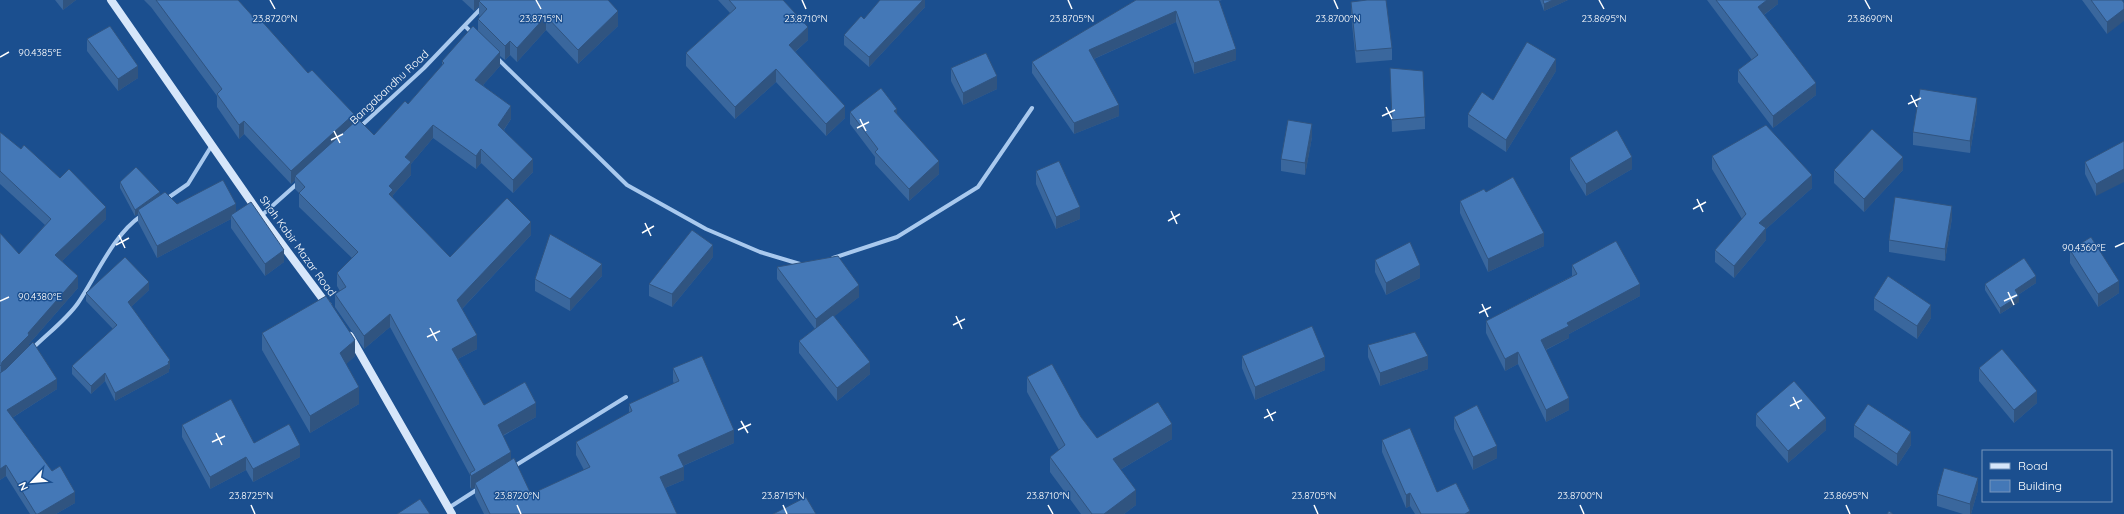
<svg xmlns="http://www.w3.org/2000/svg" width="2124" height="514" font-family="Quicksand,sans-serif">
<style>
.lines{fill:none;stroke-linecap:round;stroke-linejoin:round}
.street{stroke:#a9c9ee;stroke-width:4}
.secondary{stroke:#d6e6fa;stroke-width:8}
.wall{fill:#3a679d}
.shaded-wall{fill:#305480}
.building{fill:#4478b7;stroke:#305480}
.ticks{fill:none;stroke:#fff;stroke-width:1.5}
.labels{text-anchor:middle;dominant-baseline:central;stroke-width:3;stroke-linejoin:round;paint-order:stroke}
.street-label{font-size:11px;fill:#fff;stroke:#1b4f8f}
.ticks-label{font-size:10px;text-anchor:middle;fill:#fff;stroke:#1b4f8f;stroke-width:3;stroke-linejoin:round;paint-order:stroke}
</style>
<rect width="100%" height="100%" fill="#1b4f8f"/>
<g class="lines">
<path class="street" d="M465 26 472 33
M497 58 627 185 706 229 760 252 800 264
M360 127 424 68 489 0
M165 200 188 184 212 145
M261 216 298 183
M833 258 897 237 978 187 1032 108
M32 349C46 335 67 319 78 303 96 276 114 234 141 216
M513 467 626 397
M450 507 478 489"/>
<path class="secondary" d="M111 0 261 216 328 306
M350 336 452 514"/>
</g>
<path class="wall" d="M55 0H76L63 10Z
M144 0H238L257 21 354 123 374 135 408 104 442 66V61L478 30V19L480 17 479 16V6L474 11 462 0H608L618 26 578 64 546 30 517 62 510 55 505 60 500 56V66L483 85 511 119 504 130 533 172 513 193 481 163 476 169 433 138 411 164V175L393 195V198L450 257 531 235 462 309 477 349 458 359 484 405 536 417 503 436 511 460 531 494 584 470 576 455V442L629 413V404L674 384 673 381V368L734 443 683 466 684 480 665 488 677 514H484L475 496V488L471 489 470 487V475L390 327 364 349 335 307V294L340 291 337 286V273L352 258 299 207V193L295 189V180L291 184 244 134 239 139 217 107V96L151 7Z
M718 0H783L808 40 795 52 845 118 826 136 776 82 735 119 686 66V53L730 13Z
M925 0V7L869 67 844 45V35L864 19Z
M1136 0H1222L1219 1 1236 60 1194 74 1176 22 1094 59 1119 116 1074 134 1032 73V62Z
M1540 0H1568L1544 11Z
M1707 0H1778V4L1764 15 1816 95 1773 128 1738 82V70L1752 60Z
M2082 0H2122L2107 34Z
M1351 2 1392 48V60L1356 63 1351 14Z
M87 39 138 78 118 91 87 51Z
M951 68 997 89 963 105 951 81Z
M1390 68 1425 117V129L1392 132Z
M1556 71 1506 152 1468 127V114Z
M1977 111 1970 153 1913 145V132Z
M850 112 897 115 939 174 909 201 875 164V157L850 124Z
M0 132 106 219 62 261 78 288 29 344V346L57 389 12 418 75 503 56 514H30L6 476 0 480V233L19 254 45 225 0 184Z
M1312 137 1305 175 1281 171V159Z
M2124 141 2096 196 2085 174V162Z
M1712 156 1812 188 1766 229V240L1734 278 1715 262V250L1742 219 1712 169Z
M1570 158 1632 169 1586 196 1570 170Z
M1834 170H1903L1864 212 1834 183Z
M1036 171 1080 219 1056 229 1036 184Z
M120 182 160 195 177 204 236 212 284 262 265 276 231 228V219L157 258 138 222V214L135 216 120 188Z
M1486 192 1544 246 1488 272 1460 213V201Z
M1952 218 1945 261 1889 252V240Z
M2070 250 2119 293 2098 307 2070 263Z
M713 257 672 307 649 296V284Z
M1375 260 1420 278 1386 295 1375 272Z
M1572 265 1640 296 1569 334V338L1546 350 1569 410 1546 422 1518 364 1505 371 1486 333V321L1572 276Z
M777 267 859 297 834 316 870 374 837 401 799 353V341L815 329 777 279Z
M602 276 570 311 535 291V279Z
M2036 283 2018 295 2019 302 2000 314 1985 290V284Z
M149 290 131 307 170 368 169 369V372L115 401 105 381 91 394 72 374V366L113 329 86 301V293Z
M1874 298 1931 318 1917 339 1874 310Z
M262 333 355 356 346 364 359 404 310 433 262 350Z
M1368 345 1428 369 1380 386 1368 357Z
M1242 356 1325 370 1255 400 1242 368Z
M1979 368 2037 403 2014 423 1979 381Z
M1027 377 1081 417 1097 438 1172 439 1120 470 1136 505 1124 514H1081L1050 472V457L1059 450 1027 392Z
M1756 414 1826 430 1788 463 1756 426Z
M1454 417 1497 458 1473 470 1454 429Z
M182 425 254 443 300 457 253 482 246 470 210 489 182 437Z
M1854 425 1911 445 1897 466 1854 437Z
M1382 440 1437 492 1470 514H1415L1410 506 1406 508 1382 452Z
M1978 490 1971 514H1963L1937 506V494Z"/>
<path class="shaded-wall" d="M63 0H76L63 10Z
M474 0H484L479 1V6L474 11Z
M923 0H925V7L869 67V57Z
M1553 0H1568L1544 11V4Z
M1767 0H1778V4L1758 19V7Z
M2124 9V21L2107 34V22Z
M618 11V26L578 64V50Z
M1176 11V22L1089 61V50Z
M546 16V30L517 62V48Z
M808 27V40L789 57V45Z
M510 41V55L505 60V46Z
M1236 49V60L1194 74V63Z
M500 52V66L475 94V80Z
M1556 59V71L1506 152V140Z
M138 66V78L118 91V79Z
M776 69V82L735 119V107Z
M997 76V89L963 105V93Z
M1816 83V95L1773 128V116Z
M1977 98V111L1970 153V141Z
M1119 105V116L1074 134V123Z
M511 106V119L498 138V125Z
M845 106V118L826 136V124Z
M897 109V121L894 111Z
M354 114V127L295 176V180L291 184V171Z
M244 121V134L239 139V125Z
M1312 124V137L1305 175V163Z
M433 125V138L411 164V175L393 195V203L389 207V186L405 157Z
M481 149V163L476 169V156Z
M1632 157V169L1586 196V184Z
M1903 157V170L1864 212V199Z
M533 159V172L513 193V180Z
M939 161V174L909 201V189Z
M2124 169V182L2096 196V184Z
M1812 175V188L1766 229V240L1734 278V266L1759 223Z
M160 192V199L138 210V214L135 216V210Z
M236 204V217L231 215V219L157 258V246Z
M1952 206V218L1945 261V249Z
M106 207V219L55 268V255Z
M1080 207V219L1056 229V217Z
M531 222V235L457 314V300Z
M1544 233V246L1488 272V259Z
M713 245V257L672 307V294Z
M284 250V262L265 276V264Z
M602 264V276L570 311V299Z
M1420 265V278L1386 295V283Z
M78 276V288L29 344V347L1 378V366L2 362Z
M2036 276V283L2015 297V290Z
M2119 281V293L2098 307V294Z
M149 282V290L128 310V302Z
M1640 284V296L1569 334V338L1541 352V340L1567 323Z
M859 285V297L816 331V319Z
M2019 296V302L2000 314V308Z
M1931 305V318L1917 339V326Z
M390 314V327L364 349V336Z
M477 335V349L452 362V349Z
M355 340V356L340 370V353Z
M1518 352V364L1505 371V359Z
M1428 356V369L1380 386V373Z
M1325 357V370L1255 400V387Z
M170 360V368L169 369V372L115 401V393L168 362Z
M870 362V374L837 401V388Z
M105 373V381L91 394V386Z
M57 379V389L7 421V410Z
M359 387V404L310 433V416Z
M2037 391V403L2014 423V410Z
M1569 398V410L1546 422V410Z
M536 403V417L498 438V425Z
M1826 418V430L1788 463V451Z
M1172 424V439L1113 474V459Z
M734 430V443L678 468V455Z
M1911 432V445L1897 466V454Z
M300 445V457L253 482V469Z
M1497 446V458L1473 470V457Z
M511 452V465L475 483V488L471 489V476Z
M246 457V470L210 489V477Z
M6 465V476L0 480V469Z
M684 467V480L660 490V477Z
M1978 478V490L1971 514H1970V504Z
M1136 490V505L1124 514H1104Z
M75 492V503L56 514H38Z
M1410 493V506L1406 508V495Z
M1470 511V514H1465Z"/>
<path class="building" d="M156 0H238L257 21 259 18 308 73 312 70 354 114 291 171 244 121 239 125 217 94 222 89Z
M480 0H608L618 11 578 50 546 16 517 48 510 41 505 46 478 19 487 9 479 1Z
M729 0H783L808 27 789 45 845 106 826 124 776 69 735 107 686 53 736 8Z
M880 0H923L869 57 844 35 861 16 864 19Z
M1136 0H1219L1236 49 1194 63 1176 11 1089 50 1119 105 1074 123 1032 62Z
M1367 0H1386L1392 48 1356 51 1351 2Z
M1543 0H1553L1544 4Z
M1716 0H1767L1758 7 1816 83 1773 116 1738 70 1758 55Z
M2091 0H2122L2124 3V9L2107 22Z
M110 26 138 66 118 79 87 39Z
M473 26 500 52 475 80 511 106 498 125 533 159 513 180 481 149 476 156 433 125 405 157 411 162 389 186 393 190 389 194 450 257 507 198 531 222 457 300 477 335 452 349 484 405 525 382 536 403 498 425 511 452 471 476 470 473 475 470 390 314 364 336 335 294 346 287 337 273 358 252 299 193 305 187 295 176 358 119 374 135 405 101 408 104 444 63 442 61Z
M1527 42 1556 59 1506 140 1468 114 1482 92 1493 100Z
M986 53 997 76 963 93 951 68Z
M1390 68 1423 71 1425 117 1392 120Z
M881 88 897 109 894 111 939 161 909 189 875 152 878 149 850 112Z
M1920 89 1977 98 1970 141 1913 132Z
M1288 120 1312 124 1305 163 1281 159Z
M1766 125 1812 175 1759 223 1766 228 1734 266 1715 250 1746 214 1712 156Z
M1872 129 1903 157 1864 199 1834 170Z
M1617 130 1632 157 1586 184 1570 158Z
M0 132 21 149 24 145 60 178 69 169 106 207 55 255 78 276 28 333 29 335 2 362 1 366 0 365V233L19 254 51 219 0 171Z
M2124 141V169L2096 184 2085 162Z
M1059 161 1080 207 1056 217 1036 171Z
M136 167 160 192 135 210 120 182Z
M1513 177 1544 233 1488 259 1460 201 1484 189 1486 192Z
M223 180 236 204 157 246 138 210 165 192 177 204Z
M1895 197 1952 206 1945 249 1889 240Z
M251 202 284 250 265 264 231 215Z
M692 230 713 245 672 294 649 284Z
M550 234 602 264 570 299 535 279Z
M2091 237 2119 281 2098 294 2070 250Z
M1616 241 1640 284 1567 323 1569 326 1541 340 1569 398 1546 410 1518 352 1505 359 1486 321 1577 274 1572 265Z
M1410 242 1420 265 1386 283 1375 260Z
M838 256 859 285 816 319 777 267Z
M125 257 149 282 128 302 170 360 168 362 169 364 115 393 105 373 91 386 72 366 117 325 86 293Z
M2024 258 2036 276 2015 290 2019 296 2000 308 1985 284Z
M1888 276 1931 305 1917 326 1874 298Z
M326 296 355 340 340 353 359 387 310 416 262 333Z
M833 315 870 362 837 388 799 341Z
M1312 326 1325 357 1255 387 1242 356Z
M1415 332 1428 356 1380 373 1368 345Z
M33 342 57 379 7 410 52 471 60 466 75 492 38 514H36L6 465 0 469V373L6 369Z
M2002 349 2037 391 2014 410 1979 368Z
M702 356 734 430 678 455 684 467 660 477 677 514H490L475 483 514 458 531 494 590 467 576 442 632 411 629 404 679 381 673 368Z
M1052 364 1081 417 1097 438 1158 402 1172 424 1113 459 1136 490 1104 514H1092L1050 457 1065 445 1027 377Z
M1794 381 1826 418 1788 451 1756 414Z
M231 399 254 443 289 424 300 445 253 469 246 457 210 477 182 425Z
M1868 404 1911 432 1897 454 1854 425Z
M1477 405 1497 446 1473 457 1454 417Z
M1410 428 1437 492 1456 483 1470 511 1465 514H1421L1410 493 1406 495 1382 440Z
M1944 468 1978 478 1970 504 1937 494Z
M806 497 816 514H773Z
M420 499 430 514H397Z
M1889 511 1893 514H1887Z"/>
<path class="ticks" d="M270 0 275 9M536 0 541 9M802 0 806 9M1068 0 1072 9M1334 0 1338 9M1599 0 1604 9M1865 0 1870 9M0 57 9 52M1911 95 1917 107M1908 104 1921 98M1386 107 1392 119M1382 116 1395 110M860 119 866 131M857 128 869 122M334 131 340 143M331 140 343 134M1697 199 1703 212M1693 209 1706 202M1171 211 1177 224M1168 221 1180 214M645 223 651 236M642 233 654 226M119 235 125 248M116 245 129 238M2115 247 2124 243M2008 292 2014 305M0 301 9 297M2004 301 2017 295M1482 304 1488 317M1479 313 1491 307M956 316 962 329M953 325 965 319M430 328 437 341M427 337 440 331M1793 397 1799 409M1790 406 1802 400M1267 409 1273 421M1264 418 1276 412M741 421 748 433M738 430 751 424M216 433 222 445M212 442 225 436M251 505 255 514M517 505 521 514M783 505 787 514M1048 505 1053 514M1314 505 1318 514M1580 505 1584 514M1846 505 1850 514"/>
<g class="labels">
<g class="street-label">
<text transform="translate(389 87) rotate(-43)">Bangabandhu Road</text>
<text transform="translate(298 246) rotate(54)">Shah Kabir Mazar Road</text>
</g>
</g>
<g class="ticks-label">
<text x="275" y="22">23.8720°N</text>
<text x="541" y="22">23.8715°N</text>
<text x="806" y="22">23.8710°N</text>
<text x="1072" y="22">23.8705°N</text>
<text x="1338" y="22">23.8700°N</text>
<text x="1604" y="22">23.8695°N</text>
<text x="1870" y="22">23.8690°N</text>
<text x="40" y="56">90.4385°E</text>
<text x="2084" y="251">90.4360°E</text>
<text x="40" y="300">90.4380°E</text>
<text x="251" y="499">23.8725°N</text>
<text x="517" y="499">23.8720°N</text>
<text x="783" y="499">23.8715°N</text>
<text x="1048" y="499">23.8710°N</text>
<text x="1314" y="499">23.8705°N</text>
<text x="1580" y="499">23.8700°N</text>
<text x="1846" y="499">23.8695°N</text>
</g>
<rect x="1982" y="450" width="130" height="52" fill="#1b4f8f" stroke="#7695bc"/>
<rect x="1990" y="463" width="20" height="6" fill="#d6e6fa" stroke="#7695bc"/>
<text x="2018" y="470" font-size="12" fill="#ffffff">Road</text>
<rect x="1990" y="480" width="20" height="12" fill="#4478b7" stroke="#7695bc"/>
<text x="2018" y="490" font-size="12" fill="#ffffff">Building</text>
<g transform="translate(32 482) rotate(244)" stroke="#1b4f8f" stroke-width="3" paint-order="stroke">
<path d="M0-3L7 15L0 10L-7 15Z" fill="#ffffff"/>
<text y="-6" font-size="11" font-weight="bold" text-anchor="middle" fill="#ffffff">N</text>
</g>
</svg>
